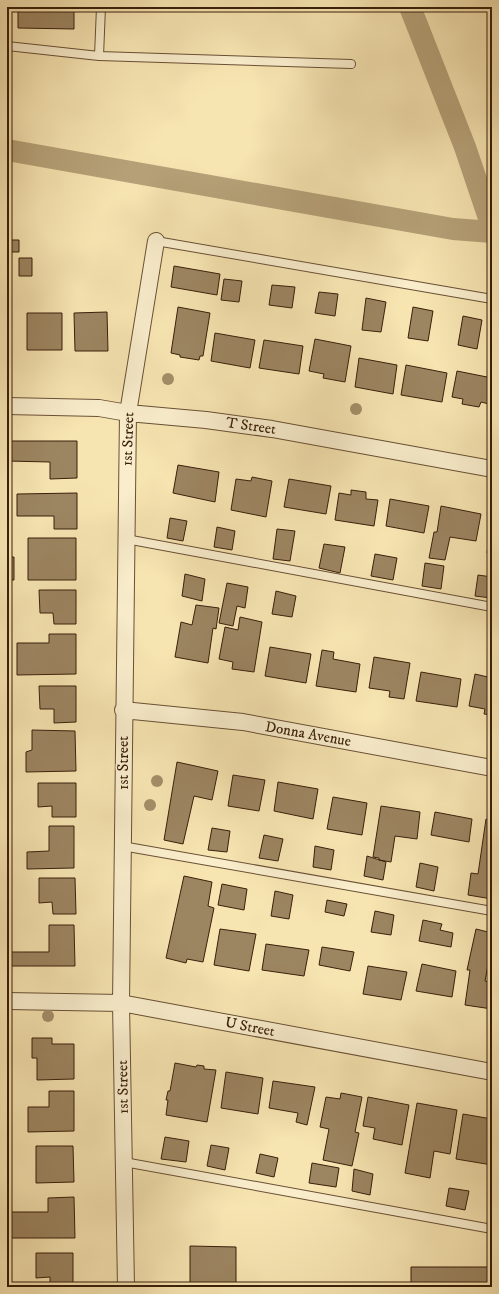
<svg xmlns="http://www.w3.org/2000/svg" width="499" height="1294" font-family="'IM FELL DW Pica',serif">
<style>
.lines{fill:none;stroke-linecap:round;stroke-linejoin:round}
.canal{stroke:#b6a178;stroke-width:22}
.building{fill:#9c8561;stroke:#3a1f0a}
.lane-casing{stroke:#695034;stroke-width:10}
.street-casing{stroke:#695034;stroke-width:18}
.lane{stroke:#f9edcc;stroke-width:8}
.street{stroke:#f9edcc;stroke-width:16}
.tree{fill:#a48e68}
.labels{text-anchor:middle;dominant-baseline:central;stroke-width:3;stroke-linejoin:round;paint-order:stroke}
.street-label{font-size:15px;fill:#3a1f0a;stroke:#f9edcc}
</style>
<rect width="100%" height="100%" fill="#f6e4b1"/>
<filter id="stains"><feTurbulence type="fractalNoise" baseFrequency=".005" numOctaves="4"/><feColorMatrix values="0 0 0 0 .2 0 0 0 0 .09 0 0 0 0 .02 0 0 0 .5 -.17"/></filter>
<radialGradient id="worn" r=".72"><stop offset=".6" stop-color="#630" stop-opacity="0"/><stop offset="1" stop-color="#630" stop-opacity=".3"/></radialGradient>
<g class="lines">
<path class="canal" d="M410 7 465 147 492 227
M7 150 453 229 492 232"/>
</g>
<path class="building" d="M18 7H74V29L18 28Z
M9 240H19V252H9Z
M19 258H32V276H19Z
M174 266 220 274 217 295 171 287Z
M224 279 242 281 239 302 221 300Z
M272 285 295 287 292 308 269 305Z
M319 292 338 294 335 316 315 313Z
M366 298 386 302 381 332 362 330Z
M178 307 210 313 203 356H200L199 360 180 357V355L171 353Z
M413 307 433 311 428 341 408 338Z
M107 312 108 351H75L74 313Z
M27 313H62V350H27Z
M463 316 482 320 477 349 458 345Z
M215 333 255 340 250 368 211 361Z
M315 339 351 346 345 382 323 378 324 374 309 371Z
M264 340 303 346 299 374 259 368Z
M359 358 397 365 393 394 355 387Z
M406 365 447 373 442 402 401 395Z
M457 371 492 378 489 404 481 402 479 407 462 404 463 399 452 397Z
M7 441H77V478L50 479V462L7 461Z
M178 465 219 472 215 502 173 493Z
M252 477 272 481 266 517 231 510 236 479 251 481Z
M289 479 331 486 326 514 284 507Z
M351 490 366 492V499L378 500 374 526 335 520 339 493 351 495Z
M77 493V529H54V516H17V494Z
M390 499 429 506 424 533 386 526Z
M441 506 481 514 476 541 450 537 445 560 429 558 434 532H437Z
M170 518 187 521 183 541 167 538Z
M492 520V554L487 553Z
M217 527 235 531 232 550 214 547Z
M277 529 295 531 290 561 273 559Z
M28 538H76V580H28Z
M324 544 345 547 340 573 319 568Z
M375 554 397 558 393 580 371 576Z
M7 557H14V580H7Z
M425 563 444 566 441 589 422 586Z
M185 574 205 579 202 601 182 596Z
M478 575 492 577 491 598 475 596Z
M227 583 248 587 245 608 237 606 233 626 219 623Z
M39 590H76V624H54L53 613H40Z
M276 591 296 596 292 617 272 614Z
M196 605 219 608 216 629 213 628 208 663 175 657 181 622 192 625Z
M240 617 262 622 254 672 232 669 233 662 219 659 225 627 238 630Z
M49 634H76V674L17 675V643H49Z
M270 647 311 654 306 683 265 676Z
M322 650 334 652 333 659 360 664 356 692 316 686Z
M374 657 410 663 404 699 389 697 390 691 369 688Z
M421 672 461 679 457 707 416 701Z
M475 674 492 678V715L484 714 485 709 469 706Z
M39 686H76V722L54 723V709H40Z
M32 730 75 731 76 771 26 772V752L32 750Z
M177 762 218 771 212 800 194 796 183 844 164 840Z
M233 775 265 780 259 811 228 806Z
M278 782 318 789 313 819 274 811Z
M38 783H76V817H52V806L38 807Z
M333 797 367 803 362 835 327 829Z
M381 806 420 812 417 839 395 836 391 862 379 860V858L373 857Z
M435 812 472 819 469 842 431 835Z
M486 819 492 820V899L468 895 471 873 478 874Z
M49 826H74V868L27 869V852L49 851Z
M212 828 230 831 227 852 208 850Z
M264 835 283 839 278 861 259 858Z
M315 846 334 850 331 870 313 867Z
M367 856 386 862 383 880 364 876Z
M420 863 438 867 434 891 416 887Z
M184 876 212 882 208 906 214 908 203 962 187 959 186 963 166 958Z
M39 878H75L76 914H53L52 902 39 903Z
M222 884 247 889 244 910 218 905Z
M275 891 293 895 289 919 271 916Z
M327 900 347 904 344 916 325 912Z
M375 911 394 915 391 935 371 932Z
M423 920 442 924 440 930 453 933 451 947 419 941Z
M49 925H74L75 966H7V952H49Z
M220 929 256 934 249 971 214 965Z
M476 929 492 933V944L485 981 492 983V1009L465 1005 470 970H467Z
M266 944 309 950 304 976 262 970Z
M322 947 354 952 350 971 319 965Z
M422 964 456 971 452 997 416 991Z
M368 966 407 972 401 1000 363 994Z
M32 1038H52V1044H74V1079L37 1080V1058H32Z
M175 1063 196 1067 197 1065 204 1066V1069L216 1070 207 1122 166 1115 168 1100H166L168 1091H170Z
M226 1072 263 1078 258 1114 221 1108Z
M273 1081 315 1087 307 1125 296 1122 298 1113 269 1108Z
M49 1091H74V1131L28 1132V1107H49Z
M341 1093 362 1097 355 1132 359 1133 352 1166 323 1160 329 1129 320 1127 326 1097 340 1099Z
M368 1097 409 1105 402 1145 373 1139 375 1128 363 1126Z
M417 1103 457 1110 450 1154 434 1151 430 1178 405 1173Z
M463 1114 492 1119V1165L456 1159Z
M165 1137 189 1141 186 1162 161 1159Z
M211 1145 229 1148 225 1170 207 1166Z
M36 1146H73L74 1182 36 1183Z
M260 1154 278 1158 274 1177 256 1173Z
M312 1163 339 1168 336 1187 309 1183Z
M354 1169 373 1174 370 1195 352 1191Z
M449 1188 469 1191 465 1210 446 1206Z
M74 1197 75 1238H7V1218H11V1212H48V1198Z
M190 1246 236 1247V1287H190Z
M36 1253H73V1287H50V1277L36 1278Z
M411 1267H489V1287H411Z"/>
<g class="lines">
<g class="lane-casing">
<path id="lane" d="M7 46 99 56 351 64
M99 56 101 7
M156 241 492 299
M126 539 492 607
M122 846 492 911
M124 1162 492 1229"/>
</g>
<g class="street-casing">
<path id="street" d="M7 406 99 408 128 413 206 420 272 429 492 469
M123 710 243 722 492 768
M7 1001 121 1003 492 1072
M126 1287 121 1003 128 413 156 241"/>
</g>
<use href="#lane" class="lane"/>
<use href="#street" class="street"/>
</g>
<g class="tree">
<circle cx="168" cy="379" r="6"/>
<circle cx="356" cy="409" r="6"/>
<circle cx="157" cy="781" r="6"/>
<circle cx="150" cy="805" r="6"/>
<circle cx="48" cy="1016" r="6"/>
</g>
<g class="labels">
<g class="street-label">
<text transform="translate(251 426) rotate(8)">T Street</text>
<text transform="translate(128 439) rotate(-88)">1st Street</text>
<text transform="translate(308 734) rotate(10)">Donna Avenue</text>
<text transform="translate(123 763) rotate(-90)">1st Street</text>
<text transform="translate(250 1027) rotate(11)">U Street</text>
<text transform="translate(123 1087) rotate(-91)">1st Street</text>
</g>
</g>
<rect width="499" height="1294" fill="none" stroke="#f6e4b1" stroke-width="24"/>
<rect x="8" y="8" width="483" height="1278" fill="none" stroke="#3a1f0a" stroke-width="2"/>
<rect x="12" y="12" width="475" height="1270" fill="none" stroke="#3a1f0a"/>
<rect width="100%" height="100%" filter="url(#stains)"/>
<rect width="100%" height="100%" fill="url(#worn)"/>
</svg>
